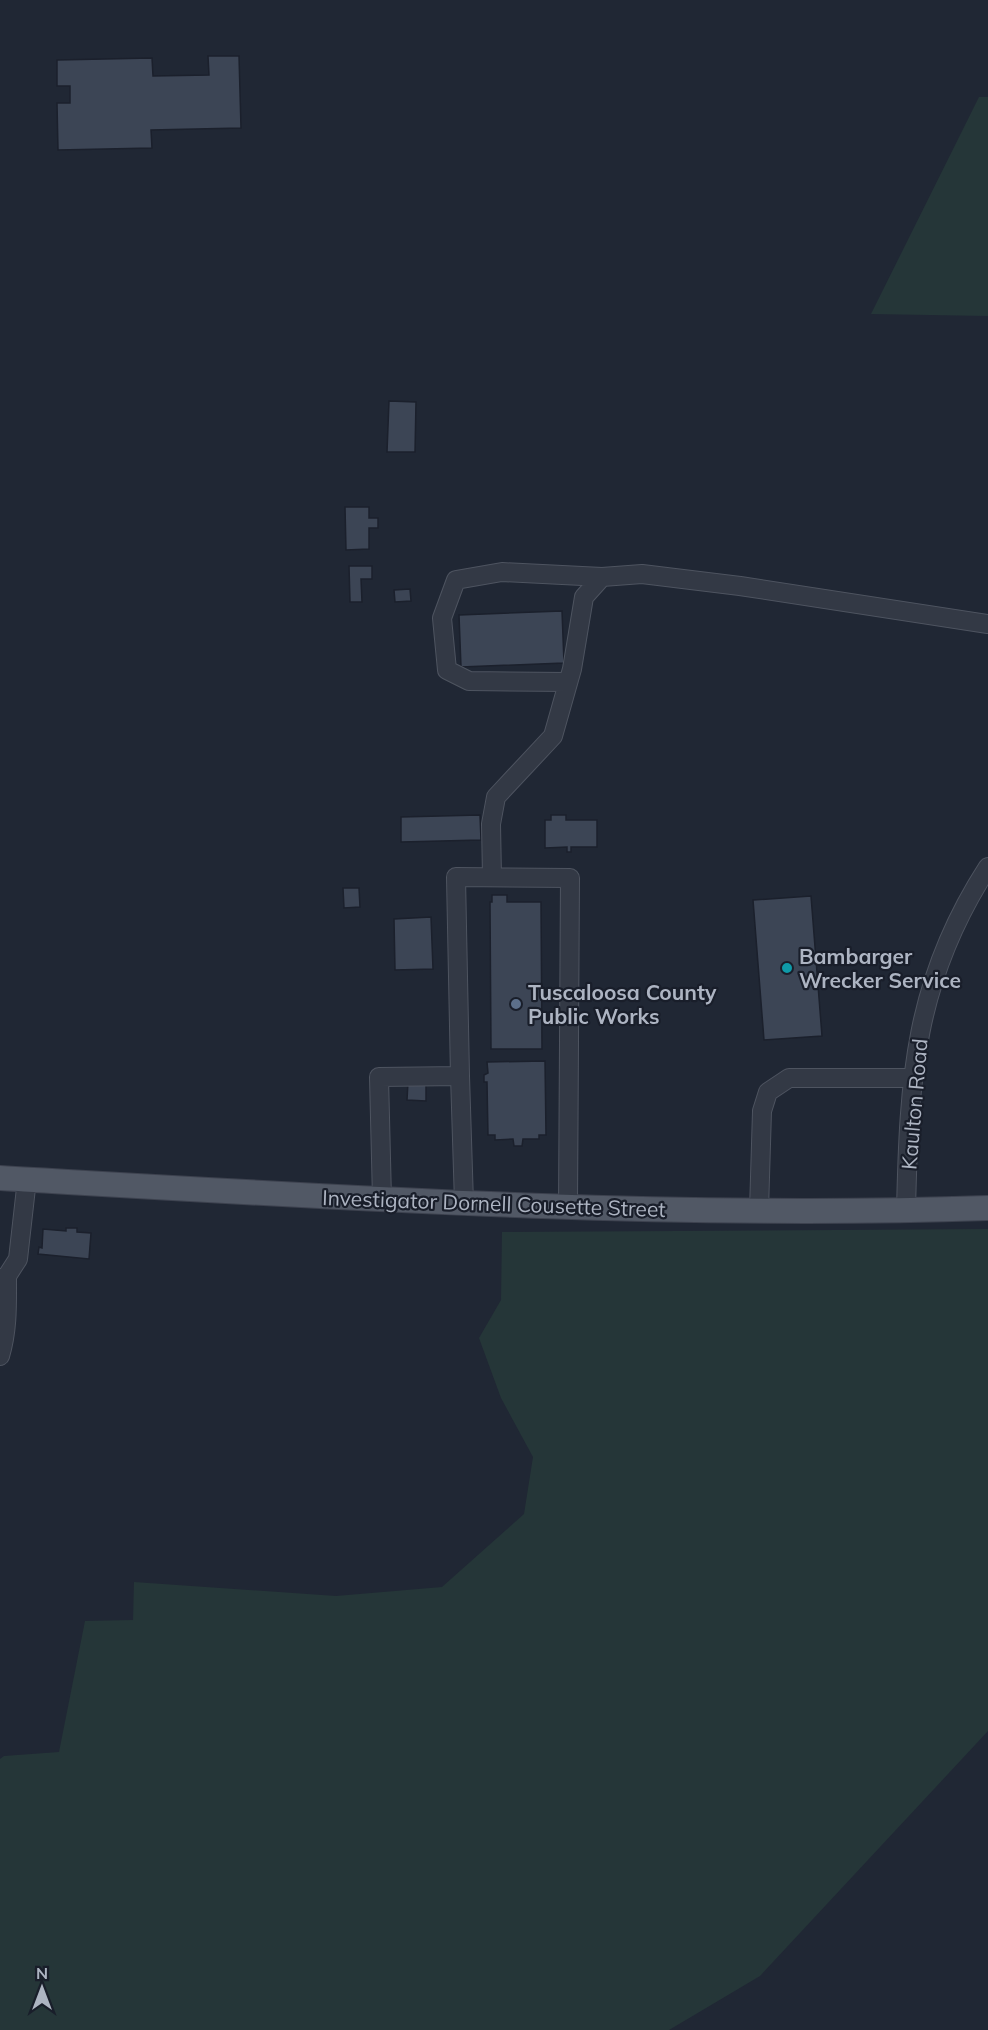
<svg xmlns="http://www.w3.org/2000/svg" width="988" height="2030" font-family="Mulish,sans-serif">
<style>
.green{fill:#253638}
.building{fill:#3c4555;stroke:#1b202c;stroke-width:1.5}
.lines{fill:none;stroke-linecap:round;stroke-linejoin:round}
.minor-casing{stroke:#4e5460;stroke-width:20}
.major-casing{stroke:#3d424f;stroke-width:26}
.minor{stroke:#333945;stroke-width:18}
.major{stroke:#515865;stroke-width:24}
.culture-dot{fill:#0f9aa8;stroke:#191e2a;stroke-width:2}
.service-dot{fill:#5c6f8a;stroke:#191e2a;stroke-width:2}
.labels{text-anchor:middle;dominant-baseline:central;stroke-width:4.5;stroke-linejoin:round;paint-order:stroke}
.poi-label{font-size:21px;font-weight:bold;fill:#adb4c2;stroke:#191e2a;text-anchor:start}
.street-label{font-size:21px;fill:#adb4c2;stroke:#191e2a}
</style>
<rect width="100%" height="100%" fill="#202734"/>
<path class="green" d="M979 97H988V316L871 314Z
M988 1229V1731L760 1976 669 2030H0V1759L4 1756 59 1752 85 1621 133 1620 134 1582 336 1596 442 1587 524 1514 533 1457 501 1398 479 1338 501 1300 502 1232Z"/>
<path class="building" d="M208 56H239L241 128 151 130 152 148 58 150 57 103H70V86H57V60L152 58 153 76 209 75Z
M389 401 416 402 415 452H387Z
M345 507H369V518H378V528H369V549L346 550Z
M349 566H372V579H361L362 602H350Z
M410 589 411 601 395 602 394 590Z
M562 611 564 663 461 667 459 615Z
M480 815 481 840 401 842V817Z
M551 815H566V820H597V847H571V852H567V847L545 848V820H551Z
M343 888H359L360 907 344 908Z
M492 895H507V902H541L542 1049H491L490 902H492Z
M811 896 822 1036 764 1040 753 900Z
M431 917 433 969 395 970 394 919Z
M545 1061 546 1135H539V1139H523L522 1146H514L513 1139 495 1140V1135H488L487 1082H484V1075L488 1073 487 1062Z
M408 1082 426 1083V1101L407 1100Z
M66 1228H77V1232L91 1233 89 1259 38 1254 39 1247 42 1248 43 1229 66 1231Z"/>
<g class="lines">
<g class="minor-casing">
<path id="minor" d="M568 682 469 681 447 670 442 618 456 580 502 572 602 577 642 574 740 586 988 624
M492 877 491 824 496 797 553 736 572 669 584 597 602 577
M460 1076 456 877 570 878 568 1206
M382 1199 379 1077 460 1076 464 1203
M759 1210 762 1111 768 1092 789 1078H912
M906 1211C909 1079 914 981 988 867
M0 1279 7 1276 18 1259 27 1179
M0 1356C8 1330 7 1303 7 1276"/>
</g>
<g class="major-casing">
<path id="major" d="M0 1178C329 1197 659 1219 988 1208"/>
</g>
<use href="#minor" class="minor"/>
<use href="#major" class="major"/>
</g>
<circle class="culture-dot" cx="787" cy="968" r="6"/>
<circle class="service-dot" cx="516" cy="1004" r="6"/>
<g class="labels">
<g class="poi-label">
<text x="799" y="956">Bambarger<tspan x="799" dy="24">Wrecker Service</tspan></text>
<text x="528" y="992">Tuscaloosa County<tspan x="528" dy="24">Public Works</tspan></text>
</g>
<g class="street-label">
<text transform="translate(914 1104) rotate(-85)">Kaulton Road</text>
<text transform="translate(494 1203) rotate(2)">Investigator Dornell Cousette Street</text>
</g>
</g>
<g transform="translate(42 1988)" stroke="#191e2a" stroke-width="4.5" paint-order="stroke">
<path d="M0-4.5L10 22L0 15L-10 22Z" fill="#adb4c2"/>
<text y="-9" font-size="16" font-weight="bold" text-anchor="middle" fill="#adb4c2">N</text>
</g>
</svg>
